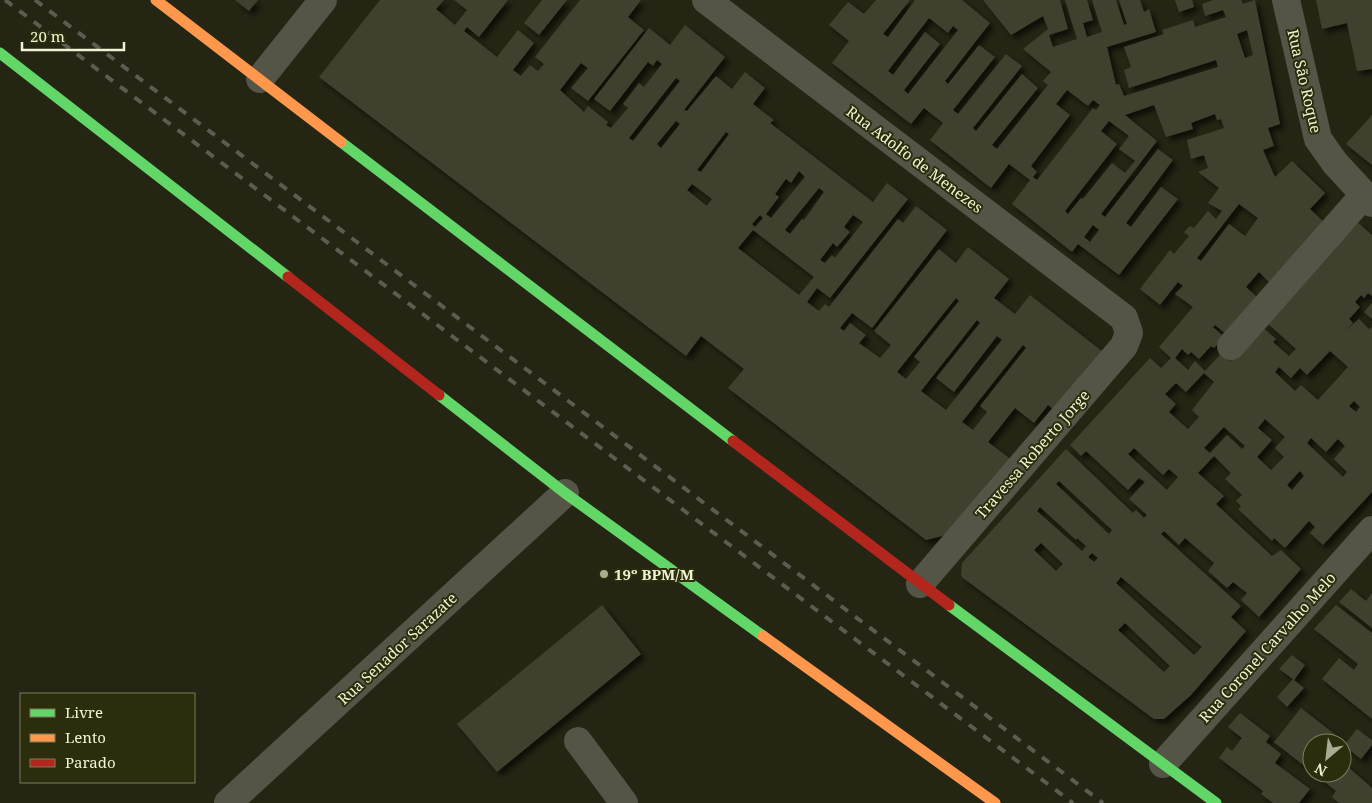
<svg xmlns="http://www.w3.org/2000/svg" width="1372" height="803" font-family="'Noto Serif',serif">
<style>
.building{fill:#41412d;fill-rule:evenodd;filter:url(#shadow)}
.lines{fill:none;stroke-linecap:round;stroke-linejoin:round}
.street{stroke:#545447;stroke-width:28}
.fast{stroke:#63d668;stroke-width:11}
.slow{stroke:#ff974d;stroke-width:11}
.jam{stroke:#b3261e;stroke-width:11}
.rail{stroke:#5c5c50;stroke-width:4;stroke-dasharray:9 9;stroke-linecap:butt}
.poi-dot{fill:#aaac91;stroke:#2c2d0c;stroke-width:2}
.labels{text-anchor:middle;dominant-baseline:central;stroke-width:4;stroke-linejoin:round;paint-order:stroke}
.street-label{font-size:15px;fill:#f1f4d4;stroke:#2c2d0c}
.poi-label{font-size:15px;font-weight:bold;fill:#f1f4d4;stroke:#2c2d0c;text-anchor:start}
</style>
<defs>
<filter id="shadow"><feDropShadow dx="4.5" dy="4.5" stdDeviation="2.5" flood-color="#0009"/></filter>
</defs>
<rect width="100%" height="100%" fill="#252514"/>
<path class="building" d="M235 0H258L249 11Z
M380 0H444L436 9 455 25 467 10 454 0H508L479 37 467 27 464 31 497 57 518 30 534 43 513 70 521 76 530 65 538 71 544 64 535 57 580 0H641L628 17 644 30 588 101 571 88 588 68 581 63 560 90 584 112 588 106 608 122 606 125 611 128 628 108 623 104 639 83 644 87 662 64 657 60 653 66 648 62 610 111 594 99 649 28 670 45 685 25 725 57 684 110 687 111 716 76 732 89 745 72 765 88 753 104 774 120 770 123 873 202 887 183 908 199 830 298 817 288 807 302 819 311 825 304 829 307 898 219 903 223 916 206 947 230 872 328 852 313 840 328 844 331 850 323 866 335 859 343 880 358 891 345 874 331 939 249 956 263 968 247 1009 279 994 298 1015 314 1030 295 1112 359 1080 395 1070 387 1061 415 1048 405 1034 423 1015 408 988 442 1017 464 946 535 926 540 728 388 744 369 701 336 686 356 319 77ZM676 78 680 81 633 141 629 138ZM676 121 680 124 661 148 657 144ZM726 132 729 134 701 172 697 170ZM799 171 805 177 771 218 766 214 779 197 775 194 786 179 791 183ZM692 184 712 199 707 206 687 190ZM819 188 824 192 804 220 802 219 790 234 785 230ZM760 215 763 218 755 227 752 224ZM853 215 863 222 835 258 832 255 825 263 820 260 833 243 837 247 850 232 844 227ZM753 230 814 277 799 295 738 248ZM956 298 959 301 914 357 920 362 906 379 897 372ZM977 320 980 323 936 378 954 392 997 336 1002 340 946 410 921 391ZM1023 345 1026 348 980 406 987 412 973 430 962 422Z
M542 0H567L539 35 524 23Z
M876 0H910L883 34 888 37 915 0H962L990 23 945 81 948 84 979 45 995 57 953 110 958 114 1006 54 1022 66 973 128 976 131 1022 74 1038 88 992 145 997 149 1048 85 1043 81 1051 72 1023 49 1048 29 1043 16 1011 35 983 0H1060L1068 29 1049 35 1053 47 1077 39 1065 0H1087L1093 20 1083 23 1087 37 1102 32 1092 0H1116L1124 25 1127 24 1119 0H1140L1144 12 1149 9 1156 32 1107 47 1116 85 1119 84 1124 96 1218 67 1216 60 1129 88 1124 70 1131 67 1124 47 1164 34 1162 30 1193 20 1195 27 1226 17 1223 10 1205 16 1202 4 1213 0H1241L1243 4 1255 0 1280 124 1268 128 1274 146 1263 150 1275 177 1292 161 1325 193 1310 209 1326 224 1271 284 1259 272 1246 287 1258 298 1226 334 1215 325 1213 327 1224 337 1214 348 1211 346 1199 359 1191 352 1188 355 1182 349 1175 358 1188 370 1195 361 1205 371 1221 354 1230 361 1262 327 1276 339 1273 342 1289 356 1296 349 1266 322 1357 222 1372 235V296L1368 293 1364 298 1361 295 1355 302 1360 307 1349 319 1353 323 1344 332 1359 319 1369 329 1372 327V492L1323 545 1310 533 1315 527 1309 521 1285 548 1274 538 1272 541 1238 509 1241 506 1236 501 1242 495 1225 479 1231 473 1214 456 1198 473 1224 496 1216 504 1272 556 1281 550 1301 569 1259 617 1241 600 1247 593 1233 582 1227 588 1208 571 1214 563 1185 538 1179 545 1164 531 1161 534 1241 606 1231 617 1246 631 1191 695 1164 719H1154L963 578 961 575 962 563 1066 449 1133 513 1136 510 1144 518 1147 515 1129 499 1145 482 1139 478 1128 490 1086 451 1081 456 1070 445 1150 358 1161 368 1171 358 1159 347 1193 307 1175 294 1183 286 1178 282 1160 305 1140 289 1170 250 1174 254 1189 236 1184 232 1190 226 1194 228 1208 211 1216 219 1222 211 1208 203 1219 188 1198 172 1208 168 1204 155 1191 159 1187 140 1224 128 1221 119 1217 120 1215 114 1191 123 1193 129 1166 137 1154 105 1125 115 1157 141 1101 214 1105 217 1158 149 1173 160 1126 223 1131 227 1161 187 1178 199 1119 275 1078 244 1072 252 1012 204 1030 180 1009 164 991 188 930 140 943 123 924 108 911 124 832 63 849 41 829 25 848 2 864 14ZM929 18 948 33 953 26 958 30 908 94 904 90 940 44 925 32 893 75 888 71ZM1247 30 1253 55 1245 58 1237 34ZM1067 90 1088 106 1093 100 1100 105 1096 110 1093 108 1037 180 1033 177 1037 172 1031 166 1070 115 1056 104ZM1109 121 1129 136 1119 149 1135 161 1125 173 1112 163 1083 199 1081 198 1068 214 1065 211 1117 144 1101 131ZM1239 204 1258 218 1245 236 1229 224 1201 261 1197 258ZM1093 225 1099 230 1090 242 1084 237ZM1330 351 1348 367 1318 400 1301 385 1295 391 1275 372 1279 367 1291 378 1300 368 1307 375ZM1204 373 1214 382 1192 410 1199 417 1188 429 1169 412 1176 404 1165 394 1176 383 1186 392ZM1354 401 1360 407 1356 412 1349 406ZM1265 419 1285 437 1275 448 1284 457 1271 470 1257 457 1272 440 1258 428ZM1224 427 1245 446 1242 449 1227 435 1210 453 1204 448ZM1311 438 1326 452 1338 439 1345 446 1334 459 1347 472 1343 477 1307 443ZM1134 448 1163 475 1169 469 1178 477 1167 490 1128 454ZM1300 471 1304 476 1292 490 1287 485ZM1059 481 1112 530 1109 534 1056 484ZM1040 507 1076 540 1077 538 1086 546 1082 551 1037 511ZM1041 543 1063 564 1056 571 1034 550ZM1092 553 1098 558 1094 562 1088 557ZM1121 577 1202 647 1194 655 1116 583ZM1125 623 1170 666 1164 672 1118 630Z
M1175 0H1192L1194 7 1179 12Z
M1316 0H1372V69L1357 71 1347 23 1322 29Z
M1372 115V165L1346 144Z
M1372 303V319L1364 312Z
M1351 589 1366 601 1372 593V628L1339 602Z
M602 605 641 654 497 772 457 724Z
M1336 605 1372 633V719L1322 679 1339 658 1354 670 1358 664 1314 629Z
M1292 655 1305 665 1294 680 1304 688 1287 707 1277 697 1293 679 1279 669Z
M1301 708 1346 743 1357 729 1372 740V745L1361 759 1347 748 1342 754V743H1312V772L1274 742Z
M1240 713 1270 736 1266 742 1281 754 1275 763 1310 789 1299 803H1273L1261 794 1263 791 1219 758 1227 747 1232 751 1242 738 1228 727Z
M1346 765 1372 788V803H1339L1332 797 1336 791 1314 773H1342V766L1344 767Z"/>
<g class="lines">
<path class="street" d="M706 0 1124 318 1129 333 1124 346 920 584
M1286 0 1318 139 1335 163 1372 203
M260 79 323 0
M1231 346 1364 195
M578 741 624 803
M1163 764 1372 530
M228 803 565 493"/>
<path class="fast" d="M0 53 288 277
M341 142 733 441
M439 395 565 493 763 636
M949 605 1216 803"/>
<path class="slow" d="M156 0 341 142
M763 636 995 803"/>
<path class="jam" d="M288 277 439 395
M733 441 949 605"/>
<path class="rail" d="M5 0 1073 803
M35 0 1103 803"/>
</g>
<circle class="poi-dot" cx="604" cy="574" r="5"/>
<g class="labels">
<g class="street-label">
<text transform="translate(1305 81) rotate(77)">Rua São Roque</text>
<text transform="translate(915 159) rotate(37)">Rua Adolfo de Menezes</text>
<text transform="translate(1032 454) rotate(-49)">Travessa Roberto Jorge</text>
<text transform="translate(1267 647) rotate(-48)">Rua Coronel Carvalho Melo</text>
<text transform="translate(397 648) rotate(-43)">Rua Senador Sarazate</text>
</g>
<g class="poi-label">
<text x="614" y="574">19º BPM/M</text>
</g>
</g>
<rect x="20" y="693" width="175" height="90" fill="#2c2d0c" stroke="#7b7d5c"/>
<rect x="30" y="709" width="25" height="8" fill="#63d668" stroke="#7b7d5c"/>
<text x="65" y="718" font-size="15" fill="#f1f4d4">Livre</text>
<rect x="30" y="734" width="25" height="8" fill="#ff974d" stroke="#7b7d5c"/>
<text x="65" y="743" font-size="15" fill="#f1f4d4">Lento</text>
<rect x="30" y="759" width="25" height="8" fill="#b3261e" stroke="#7b7d5c"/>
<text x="65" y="768" font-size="15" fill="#f1f4d4">Parado</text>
<g transform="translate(1327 758) rotate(208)"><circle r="24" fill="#2c2d0c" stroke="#7b7d5c"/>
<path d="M0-4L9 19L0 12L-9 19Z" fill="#aaac91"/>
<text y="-8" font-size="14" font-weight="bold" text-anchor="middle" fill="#f1f4d4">N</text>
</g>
<path d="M22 42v8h102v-8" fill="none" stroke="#f1f4d4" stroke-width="2.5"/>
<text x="30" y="42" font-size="15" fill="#f1f4d4" stroke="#2c2d0c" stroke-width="4" paint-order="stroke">20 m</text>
</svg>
